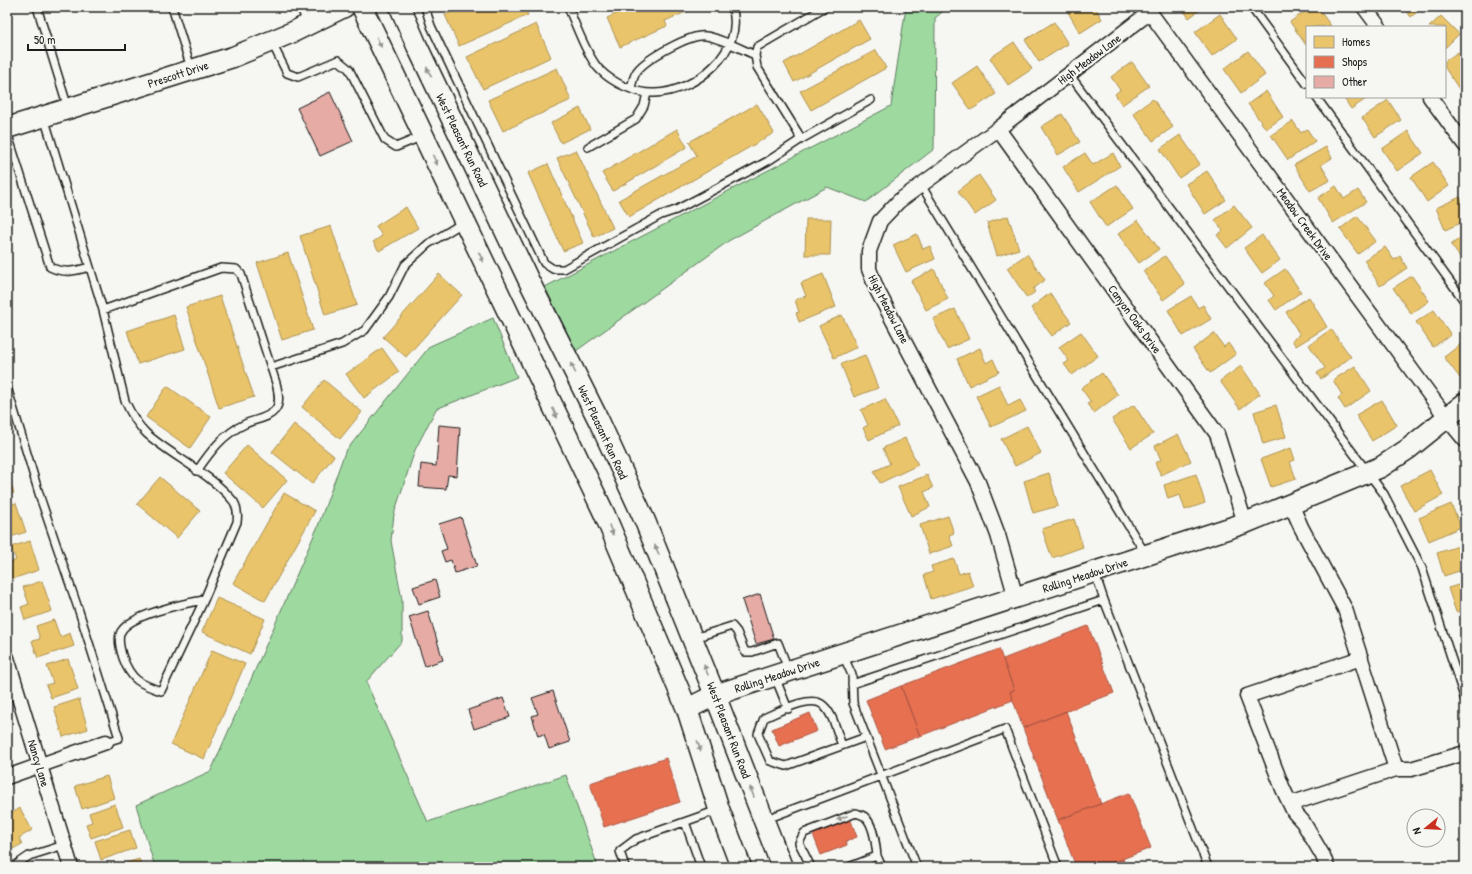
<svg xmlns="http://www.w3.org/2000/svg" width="1472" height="874" font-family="'Patrick Hand',sans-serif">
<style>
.green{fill:#9edaa0;stroke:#5d7b5e}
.homes{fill:#e9c46a;stroke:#ac9253}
.shops{fill:#e76f51;stroke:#aa5641}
.building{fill:#e5aba4;stroke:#1c1c1c}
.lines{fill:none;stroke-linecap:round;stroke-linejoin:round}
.lane-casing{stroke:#1c1c1c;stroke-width:10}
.street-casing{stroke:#1c1c1c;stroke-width:17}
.secondary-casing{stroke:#1c1c1c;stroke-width:23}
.lane{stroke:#f6f6f2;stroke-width:7}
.street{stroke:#f6f6f2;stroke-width:14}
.secondary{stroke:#f6f6f2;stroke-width:20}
.oneway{fill:#949492}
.labels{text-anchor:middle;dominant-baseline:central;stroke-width:4;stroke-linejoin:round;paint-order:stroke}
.street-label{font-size:12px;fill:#1c1c1c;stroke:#f6f6f2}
</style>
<rect width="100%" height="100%" fill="#f6f6f2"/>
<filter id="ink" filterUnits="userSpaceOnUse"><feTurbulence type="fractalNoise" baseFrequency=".025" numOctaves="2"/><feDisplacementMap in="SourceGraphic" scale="8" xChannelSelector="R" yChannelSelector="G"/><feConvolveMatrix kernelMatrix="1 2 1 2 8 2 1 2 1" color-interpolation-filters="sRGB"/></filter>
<g filter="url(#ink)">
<path class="green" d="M906 7H948L935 18 934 149 866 202 827 187 730 240 576 351 545 287 891 106Z
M493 318 517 377 436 409 415 450 394 514 391 541 402 600V641L366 682 428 822 566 775 598 867H155L136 805 211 771 318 526 345 452 430 346Z"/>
<path class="homes" d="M463 7H524L528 15 459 46 445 15Z
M630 7H692L693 9 665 21 667 26 620 47 607 18Z
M1065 7H1095L1102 19 1080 33Z
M1181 7H1204L1189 18Z
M1311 7H1317L1331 26 1307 27 1306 45 1290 22Z
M1403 7H1423L1411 17Z
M1220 14 1237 39 1212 56 1195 32Z
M1441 16 1459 34 1445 48V27H1429Z
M859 20 870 39 794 82 784 63Z
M1054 22 1068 44 1039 62 1025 40Z
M536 24 551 57 483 89 467 57Z
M1014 42 1032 69 1008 85 990 58Z
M876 50 886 68 811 110 800 91Z
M1248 51 1265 75 1241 93 1224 69Z
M1458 52 1465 63V84L1459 89 1445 68V61Z
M1132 62 1149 86 1122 105 1115 94 1120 90 1111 77Z
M977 66 996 94 971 110 952 83Z
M557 68 571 100 503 131 488 100Z
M1266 91 1283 117 1266 129 1248 104Z
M1343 97H1369L1351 109Z
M1153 99 1173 127 1153 141 1133 113Z
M1388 100 1401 120 1375 137 1362 118Z
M757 104 774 133 629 217 619 200 697 156 689 142Z
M580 108 590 129 561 143 551 123Z
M1062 114 1080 142 1058 155 1041 127Z
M1293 121 1301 133 1307 129 1315 141 1288 160 1271 135Z
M677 129 687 147 613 191 602 173Z
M1408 131 1423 153 1397 171 1382 149Z
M1180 135 1200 164 1179 178 1160 149Z
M1326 147 1332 158 1321 165 1330 180 1310 191 1294 165Z
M576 150 613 228 594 237 557 158Z
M1085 153 1093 165 1113 153 1120 166 1079 192 1063 167Z
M1433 162 1449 186 1427 202 1411 177Z
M548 164 583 243 563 251 528 173Z
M1207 171 1226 200 1205 214 1186 184Z
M979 175 996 200 975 215 958 191Z
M1117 185 1133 209 1106 227 1090 202Z
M1336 186 1344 199 1358 190 1366 202 1333 223 1318 198Z
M1460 197 1465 208V221L1445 230 1436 208Z
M1234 205 1252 228 1227 248 1217 235 1223 231 1215 220Z
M406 207 418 228 379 251 373 242 382 236 376 226Z
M1008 216 1019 249 997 256 987 223Z
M1357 216 1376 241 1358 254 1340 229Z
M806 219H831L830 255H805Z
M1138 220 1159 249 1139 263 1118 234Z
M331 226 357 305 325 315 300 236Z
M917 234 923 249 930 246 935 259 906 272 893 245Z
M1465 234V264L1451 245Z
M1262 235 1280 260 1262 273 1244 248Z
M1385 247 1394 260 1400 256 1407 268 1380 286 1364 260Z
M288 253 313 330 282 340 257 263Z
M1027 254 1045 280 1033 289 1035 292 1027 298 1007 268Z
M1165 256 1185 284 1163 300 1143 271Z
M934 269 948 299 926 310 911 281Z
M1285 269 1301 292 1276 310 1269 300 1274 296 1265 283Z
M439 274 462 295 406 357 383 337Z
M823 274 836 307 799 322 796 313 799 312 795 300 806 296 801 283Z
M1412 276 1429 301 1411 314 1393 288Z
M1050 293 1071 322 1052 336 1031 308Z
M220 296 254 397 219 408 186 307Z
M1191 296 1198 308 1203 305 1211 319 1183 336 1168 310Z
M1309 297 1327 327 1296 346 1292 340 1300 335 1286 312Z
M955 309 969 339 947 349 933 319Z
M1434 310 1451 335 1433 347 1416 322Z
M174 315 185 349 138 364 127 331Z
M842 315 857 347 834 358 819 326Z
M1331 329 1351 357 1321 379 1317 373 1325 368 1309 345Z
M1081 332 1098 356 1072 375 1064 364 1069 361 1059 347Z
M1214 333 1224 347 1228 343 1236 354 1210 373 1193 349Z
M1461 344 1465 349V375L1460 378 1444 357Z
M382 348 399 372 364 398 346 374Z
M980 348 986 363 993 359 999 372 969 386 957 359Z
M865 355 878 388 854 397 841 364Z
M1241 366 1260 394 1240 409 1220 381Z
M1355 366 1371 391 1345 409 1338 398 1342 395 1333 380Z
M1102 373 1118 395 1094 413 1087 404 1091 402 1081 388Z
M324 380 362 412 340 439 302 407Z
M999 385 1008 406 1020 400 1026 411 991 427 976 396Z
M167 386 211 417 190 448 146 417Z
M885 399 898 426 869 440 863 428 868 425 861 410Z
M1382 400 1397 425 1372 441 1356 415Z
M1134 405 1153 434 1131 448 1112 419Z
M1276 405 1286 437 1263 444 1254 412Z
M294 424 334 456 312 484 272 452Z
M1027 426 1041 453 1015 466 1001 439Z
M1178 434 1191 461 1161 475 1155 463 1161 460 1155 446Z
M905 438 918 465 880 483 874 471 890 464 883 448Z
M247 445 287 480 263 508 223 473Z
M1291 448 1295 460 1290 462 1296 479 1271 487 1261 459Z
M1430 470 1443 495 1414 511 1400 486Z
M7 471 14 493 7 495Z
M1049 473 1058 506 1033 513 1024 481Z
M1196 474 1205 503 1185 510 1180 495 1168 499 1164 485Z
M927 475 933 488 924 492 930 507 911 516 898 487Z
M160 477 200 511 177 538 137 504Z
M284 493 315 511 265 601 233 583Z
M16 503 26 532 7 538V506Z
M1451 504 1461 527 1429 541 1419 518Z
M948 516 954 533 949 535 953 546 929 554 920 525Z
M1074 519 1083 547 1052 558 1042 529Z
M30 541 39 570 12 579 7 564 16 560 11 547Z
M1465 544V569L1444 576 1437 553Z
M954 559 959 574 968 571 973 586 931 599 924 575 933 572 931 566Z
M42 581 52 611 25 620 21 607 29 604 23 587Z
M1465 583V609L1456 612 1448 588Z
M217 598 265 619 250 654 202 632Z
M54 620 60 637 70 633 74 646 38 658 32 641 40 639 36 626Z
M212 650 245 664 204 759 171 744Z
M68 659 78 689 51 698 46 685 53 683 47 666Z
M79 699 88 729 63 737 54 707Z
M107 776 114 798 82 809 75 786Z
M115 804 123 827 91 838 86 824 92 822 89 813Z
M20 808 32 830 19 838 22 844 9 851 7 847V816Z
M130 830 136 848 101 860 95 841Z
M139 859 142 867H113Z"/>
<path class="shops" d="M1088 626 1114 693 1023 728 1010 692 1014 690 1003 659Z
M999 649 1014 690 1010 692 1013 700 920 736 901 686Z
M901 686 920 736 885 749 866 700Z
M1066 711 1101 804 1058 820 1023 728Z
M810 713 817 731 779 746 772 729Z
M666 758 680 802 604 827 590 783Z
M1129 793 1151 848 1101 867H1076L1058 820Z
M850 818 857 837 846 841 847 845 821 855 812 832Z
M1123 859 1126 867H1101Z"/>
<path class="building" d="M330 92 353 141 320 156 297 108Z
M439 425 460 427 457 476 448 475 446 489 419 487 421 464 436 466Z
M461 517 477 566 455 573 451 560 445 562 441 551 447 549 439 524Z
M435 580 440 597 419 604 413 587Z
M760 594 774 639 756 644 742 600Z
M428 611 443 660 425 666 409 617Z
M553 691 570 742 549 749 544 734 538 736 532 716 538 714 532 698Z
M503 698 510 717 474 729 468 710Z"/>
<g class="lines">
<g class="lane-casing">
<path id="lane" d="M37 7 68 108
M172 7 191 68
M301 7 307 24
M425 7 431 26 544 263 553 269H564L661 215 676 210 768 161 800 140 798 133 757 67 755 55 757 47 825 7
M568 7C575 23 588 59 600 70 613 83 636 94 655 93 695 92 746 51 732 7
M1251 7 1307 84
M272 43 287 73 298 77 338 60 349 69 385 140 396 147 423 136
M1069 74 1384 494 1422 568 1465 700
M631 89C632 83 633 77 637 71 646 59 691 33 706 36 720 38 741 49 755 55
M1316 97 1465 302
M44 117 103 310 125 401C131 414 137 425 147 434 172 456 214 476 234 502 238 509 238 515 237 522L204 600
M7 132 50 267C65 274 75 271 90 267
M800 140 871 100
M588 147 636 119 644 106 647 93
M921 185 1145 553
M103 310 221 268 236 269 241 274 276 383C278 391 281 403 275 410 268 419 255 419 245 424 223 434 210 452 197 471
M271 367 342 344 365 330 389 297 405 265 428 244 464 222
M7 387 41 500 79 611 119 738 106 742
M1095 573 1104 600
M204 600 161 691C140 684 131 680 123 658 121 652 118 641 120 634 126 615 186 603 204 600Z
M694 638 732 626 737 632 745 652H752L778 643 788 669
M843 655 852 675 853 703 917 867
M775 677 788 709
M852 684 1104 600 1208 867
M842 745C837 734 834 715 824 706 812 693 778 712 764 718L758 734 770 761 786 766 866 737
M764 820 1005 729 1058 867
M685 822 701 867
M13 867 29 856 64 845
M625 867 620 851 636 839 718 810
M811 867 799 843 804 833 856 813C858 814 863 815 865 817 874 825 876 845 877 857
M849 867 877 856 882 867"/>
</g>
<g class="street-casing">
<path id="street" d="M1146 7 1446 417 1465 440
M1364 7 1379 27
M1430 97 1465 145
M998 129 1217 434 1245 523
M1291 504 1301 527 1345 609 1396 769
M1016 598 998 535 978 482 877 290 869 269V251L880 221 899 201 998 129 1150 12
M7 658 71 867
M7 777 106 742
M1290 804 1396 769H1411L1465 753
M1327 867 1323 856 1303 822 1294 812 1283 789 1247 696 1361 658"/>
</g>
<g class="secondary-casing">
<path id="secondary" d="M362 7 604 513 687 709 719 809 741 867
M400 7 417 46 528 279 599 421 645 521 715 695 782 867
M7 128 233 57 293 32 344 7
M687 709 715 695 1245 523 1381 467 1408 449 1465 403"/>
</g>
<use href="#lane" class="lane"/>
<use href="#street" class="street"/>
<use href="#secondary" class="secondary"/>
</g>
<defs><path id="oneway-solid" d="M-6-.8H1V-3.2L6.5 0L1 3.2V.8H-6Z"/></defs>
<g class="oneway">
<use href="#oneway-solid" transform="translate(379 42) rotate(65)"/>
<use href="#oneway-solid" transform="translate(429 72) rotate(-116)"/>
<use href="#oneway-solid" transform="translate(435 160) rotate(65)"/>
<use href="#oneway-solid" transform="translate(481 257) rotate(65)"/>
<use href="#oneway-solid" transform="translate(573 368) rotate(-117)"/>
<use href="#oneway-solid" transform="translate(555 413) rotate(65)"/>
<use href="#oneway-solid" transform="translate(611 530) rotate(68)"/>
<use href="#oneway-solid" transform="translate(657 550) rotate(-113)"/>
<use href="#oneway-solid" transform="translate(706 670) rotate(-112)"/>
<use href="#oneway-solid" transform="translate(699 746) rotate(72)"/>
<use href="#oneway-solid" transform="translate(752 792) rotate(-111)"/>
<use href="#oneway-solid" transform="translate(842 818) rotate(159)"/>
</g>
</g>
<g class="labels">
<g class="street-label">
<text transform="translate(1089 59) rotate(-37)">High Meadow Lane</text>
<text transform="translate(178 74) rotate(-18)">Prescott Drive</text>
<text transform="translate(462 140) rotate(64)">West Pleasant Run Road</text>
<text transform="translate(1305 224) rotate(54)">Meadow Creek Drive</text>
<text transform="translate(889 309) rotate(63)">High Meadow Lane</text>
<text transform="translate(1135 319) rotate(54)">Canyon Oaks Drive</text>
<text transform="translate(603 432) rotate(65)">West Pleasant Run Road</text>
<text transform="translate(1085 575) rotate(-18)">Rolling Meadow Drive</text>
<text transform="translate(777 675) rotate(-18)">Rolling Meadow Drive</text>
<text transform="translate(729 730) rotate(69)">West Pleasant Run Road</text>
<text transform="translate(39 763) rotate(73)">Nancy Lane</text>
</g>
</g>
<rect width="1472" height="874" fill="none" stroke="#f6f6f2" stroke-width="24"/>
<rect x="12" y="12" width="1448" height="850" fill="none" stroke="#1c1c1c" stroke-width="1.5" filter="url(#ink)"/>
<rect x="1306" y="26" width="140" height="72" fill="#f6f6f2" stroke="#9f9f9c"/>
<rect x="1314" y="36" width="20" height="12" fill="#e9c46a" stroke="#9f9f9c"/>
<text x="1342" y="46" font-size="12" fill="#1c1c1c">Homes</text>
<rect x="1314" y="56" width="20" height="12" fill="#e76f51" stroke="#9f9f9c"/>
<text x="1342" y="66" font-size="12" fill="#1c1c1c">Shops</text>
<rect x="1314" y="76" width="20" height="12" fill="#e5aba4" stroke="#9f9f9c"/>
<text x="1342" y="86" font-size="12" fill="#1c1c1c">Other</text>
<g transform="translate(1426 828) rotate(252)"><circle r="19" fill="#f6f6f2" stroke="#9f9f9c"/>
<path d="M0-3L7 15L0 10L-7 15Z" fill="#c8321e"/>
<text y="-6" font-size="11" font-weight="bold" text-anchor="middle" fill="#1c1c1c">N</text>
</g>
<path d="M28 44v6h97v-6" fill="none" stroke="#1c1c1c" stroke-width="2"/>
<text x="34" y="44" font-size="12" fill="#1c1c1c" stroke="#f6f6f2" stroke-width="3" paint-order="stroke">50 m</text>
</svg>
